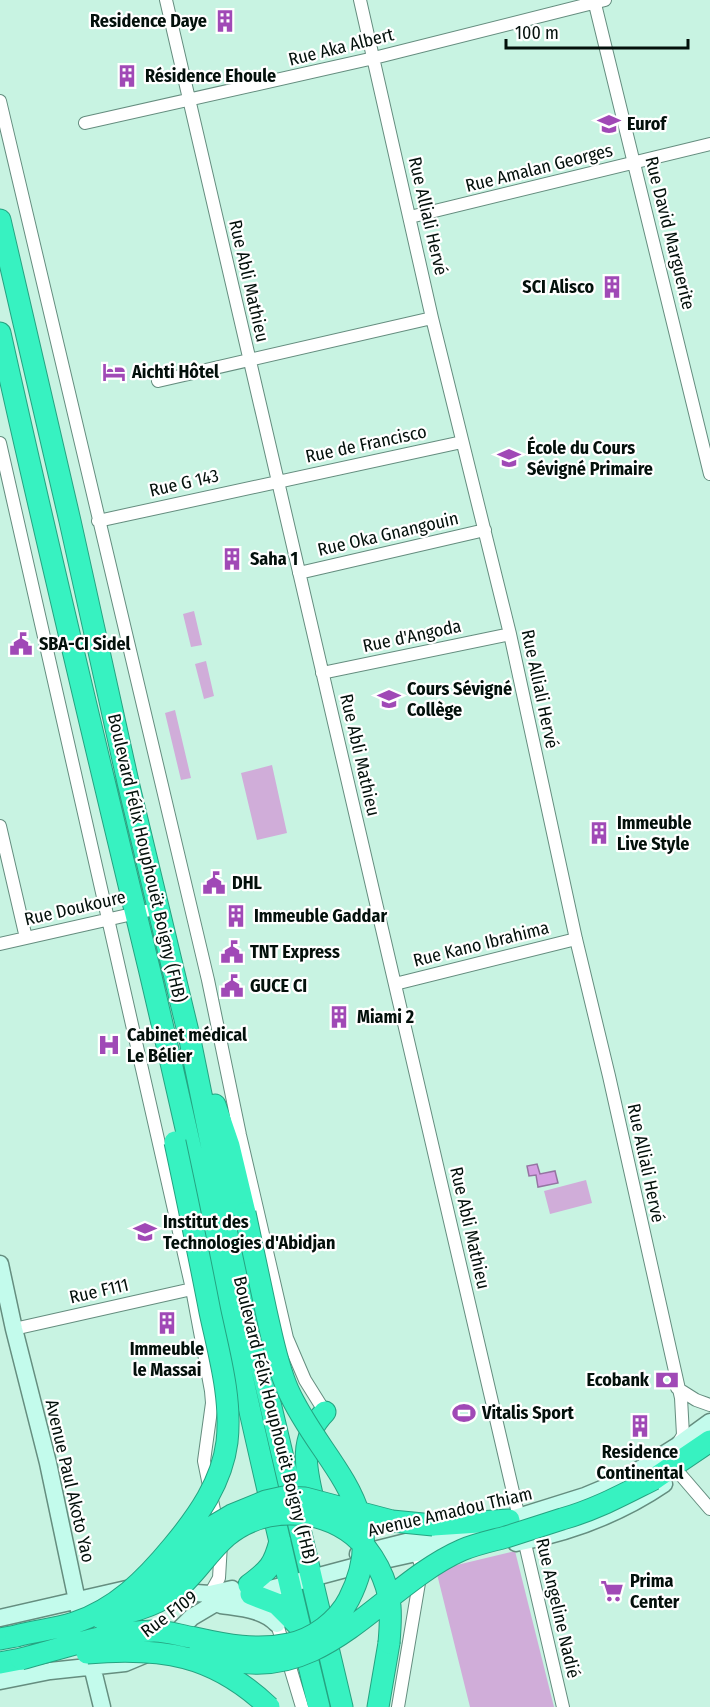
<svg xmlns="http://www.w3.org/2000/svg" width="710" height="1707" font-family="'Fira Sans Condensed',sans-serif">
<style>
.green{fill:#d0add9}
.water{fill:#d49fe2;stroke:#9574a2;stroke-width:1.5}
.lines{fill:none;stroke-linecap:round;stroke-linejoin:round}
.street-casing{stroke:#658d7f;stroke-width:14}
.secondary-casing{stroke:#658d7f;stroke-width:19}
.highway-casing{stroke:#25a381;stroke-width:23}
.street{stroke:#fff;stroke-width:12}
.secondary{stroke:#c3fbec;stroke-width:16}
.highway{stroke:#37f2c1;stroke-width:21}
.highway-bridge-casing{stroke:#25a381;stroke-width:23;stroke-linecap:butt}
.highway-bridge{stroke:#37f2c1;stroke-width:21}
.labels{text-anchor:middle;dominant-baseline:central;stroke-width:4.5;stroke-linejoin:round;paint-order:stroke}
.poi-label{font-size:18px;font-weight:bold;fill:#03100b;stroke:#fff;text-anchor:start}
.street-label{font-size:18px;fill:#03100b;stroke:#fff}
</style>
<rect width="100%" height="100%" fill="#c8f3e2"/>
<path class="green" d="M194 611 202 645 191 647 183 614Z
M206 661 214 696 204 699 195 664Z
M175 710 191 778 181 780 165 713Z
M272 765 287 833 257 840 241 773Z
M586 1180 592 1203 550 1214 544 1191Z
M515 1551 554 1707H470L436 1570Z"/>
<path class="water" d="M537 1164 540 1174 555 1171 558 1183 538 1187 536 1175 529 1176 527 1166Z"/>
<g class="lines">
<g class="street-casing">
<path id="street" d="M166 0 563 1707
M360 0 432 318 510 634 576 939 609 1076 681 1398 683 1435 677 1445
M594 0 710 474
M0 101 208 980 240 1135 287 1338 305 1380 325 1412
M85 123 374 58 605 0
M410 217 710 144
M158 381 432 318
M0 443 192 1289 211 1391 212 1403 204 1461 221 1544 219 1578 210 1594
M98 521 462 442
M299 573 485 530
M322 673 510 634
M0 826 26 938
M0 944 159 908
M395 984 576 939
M14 1329 192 1289
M677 1388 696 1400 710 1405
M679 1473 710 1509
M280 1616 277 1624 302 1707
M398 1707 421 1571 420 1562 413 1547"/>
</g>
<g class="secondary-casing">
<path id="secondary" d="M0 1264 14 1329 48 1463 79 1610
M516 1543C568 1533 620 1514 664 1484
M358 1554 410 1541 480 1529 585 1496 621 1481 677 1446 710 1422
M168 1591 210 1594 232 1589
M221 1605C241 1608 263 1609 277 1624
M0 1618 131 1588
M90 1658 102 1707
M0 1681 50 1671 125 1663 156 1650 165 1644 192 1617 214 1604 353 1567 416 1553 461 1549"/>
</g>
<g class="highway-casing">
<path id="highway" d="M0 220 70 521 128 782 190 1040 226 1217 342 1707
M0 333C47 545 98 757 149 968 207 1214 259 1461 319 1707
M215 1105 229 1146 245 1213
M654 1479 710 1441
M317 1516C309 1478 294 1443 325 1412
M433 1525 509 1520
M249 1585C269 1570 274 1565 280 1541
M251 1594 277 1604 299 1626
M0 1639 16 1636
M0 1663 21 1659
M378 1707 389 1643"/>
</g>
<use href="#street" class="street"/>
<use href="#secondary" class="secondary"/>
<use href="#highway" class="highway"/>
<g class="highway-bridge-casing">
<path id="highway-bridge" d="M141 1599 166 1579 210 1528 232 1515 266 1501 284 1497 305 1498 392 1521 433 1525
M101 1618C127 1613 152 1608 174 1592 194 1577 207 1553 227 1536 262 1507 317 1507 353 1535 373 1551 388 1581 390 1606 391 1618 390 1631 389 1643
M16 1636C35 1631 55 1629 74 1623 116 1609 145 1580 173 1546 198 1516 222 1482 227 1442 232 1399 219 1354 210 1312 199 1255 187 1198 175 1142
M200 1650C208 1653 217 1657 226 1659 325 1685 382 1585 462 1550 476 1544 491 1541 506 1537 525 1531 543 1525 562 1519 595 1510 624 1494 654 1479
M87 1653C162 1647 213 1654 269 1707
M21 1659C63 1648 111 1631 154 1631 168 1631 181 1636 195 1638 226 1645 257 1651 289 1644 313 1639 338 1621 349 1599 395 1509 321 1464 288 1390 277 1365 272 1337 266 1311 259 1278 252 1246 245 1213"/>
</g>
<use href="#highway-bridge" class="highway-bridge"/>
</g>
<defs>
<g id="building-bare" transform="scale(1.8)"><path d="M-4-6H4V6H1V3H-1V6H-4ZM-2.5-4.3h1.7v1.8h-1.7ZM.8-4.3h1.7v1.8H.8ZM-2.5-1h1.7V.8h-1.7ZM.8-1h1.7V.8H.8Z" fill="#a049b6" stroke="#fff" stroke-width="2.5" paint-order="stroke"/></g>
<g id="school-bare" transform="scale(1.8)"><path d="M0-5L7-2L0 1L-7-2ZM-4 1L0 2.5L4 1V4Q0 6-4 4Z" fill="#a049b6" stroke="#fff" stroke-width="2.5" paint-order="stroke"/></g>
<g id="hotel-bare" transform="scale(1.8)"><path d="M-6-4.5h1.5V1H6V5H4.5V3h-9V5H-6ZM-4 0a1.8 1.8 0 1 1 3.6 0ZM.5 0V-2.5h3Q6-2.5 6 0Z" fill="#a049b6" stroke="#fff" stroke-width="2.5" paint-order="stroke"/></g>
<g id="civic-bare" transform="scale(1.8)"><path d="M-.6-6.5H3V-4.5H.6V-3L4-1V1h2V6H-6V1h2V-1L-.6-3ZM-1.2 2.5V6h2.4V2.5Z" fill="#a049b6" stroke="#fff" stroke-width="2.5" paint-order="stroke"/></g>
<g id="hospital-bare" transform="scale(1.8)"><path d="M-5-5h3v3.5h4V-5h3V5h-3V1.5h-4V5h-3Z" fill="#a049b6" stroke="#fff" stroke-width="2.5" paint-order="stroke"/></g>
<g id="university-bare" transform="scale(1.8)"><path d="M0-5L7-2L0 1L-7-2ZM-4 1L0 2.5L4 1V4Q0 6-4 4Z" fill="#a049b6" stroke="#fff" stroke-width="2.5" paint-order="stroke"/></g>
<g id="bank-bare" transform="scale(1.8)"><path d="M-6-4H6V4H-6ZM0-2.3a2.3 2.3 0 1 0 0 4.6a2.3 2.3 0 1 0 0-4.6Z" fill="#a049b6" stroke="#fff" stroke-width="2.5" paint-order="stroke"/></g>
<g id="stadium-bare" transform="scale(1.8)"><path d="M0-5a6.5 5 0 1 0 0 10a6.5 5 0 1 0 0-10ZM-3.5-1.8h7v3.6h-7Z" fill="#a049b6" stroke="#fff" stroke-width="2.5" paint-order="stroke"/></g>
<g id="supermarket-bare" transform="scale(1.8)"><path d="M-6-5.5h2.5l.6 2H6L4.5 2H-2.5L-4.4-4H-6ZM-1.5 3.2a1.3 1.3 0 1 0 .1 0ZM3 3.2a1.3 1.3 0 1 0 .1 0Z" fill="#a049b6" stroke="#fff" stroke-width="2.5" paint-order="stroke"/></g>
</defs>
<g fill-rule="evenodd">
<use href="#building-bare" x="225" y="21"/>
<use href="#building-bare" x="127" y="76"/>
<use href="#school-bare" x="609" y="124"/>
<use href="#building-bare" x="612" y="287"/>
<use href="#hotel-bare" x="114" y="372"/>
<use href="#school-bare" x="509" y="458"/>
<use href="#building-bare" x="232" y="559"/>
<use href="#civic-bare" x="21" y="644"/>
<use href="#school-bare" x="389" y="699"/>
<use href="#building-bare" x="599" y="833"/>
<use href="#civic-bare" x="214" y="883"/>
<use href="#building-bare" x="236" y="916"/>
<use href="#civic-bare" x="232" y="952"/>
<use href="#civic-bare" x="232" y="986"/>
<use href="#building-bare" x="339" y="1017"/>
<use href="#hospital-bare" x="109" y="1045"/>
<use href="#university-bare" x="145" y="1232"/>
<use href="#building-bare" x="167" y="1323"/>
<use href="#bank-bare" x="667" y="1380"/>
<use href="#stadium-bare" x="464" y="1413"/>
<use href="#building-bare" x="640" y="1426"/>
<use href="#supermarket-bare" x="612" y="1591"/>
</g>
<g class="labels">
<g class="poi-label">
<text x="207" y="21" text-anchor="end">Residence Daye</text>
<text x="145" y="76">Résidence Ehoule</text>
<text x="627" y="124">Eurof</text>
<text x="594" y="287" text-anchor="end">SCI Alisco</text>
<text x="132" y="372">Aichti Hôtel</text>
<text x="527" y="448">École du Cours<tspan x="527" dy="21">Sévigné Primaire</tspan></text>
<text x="250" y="559">Saha 1</text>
<text x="39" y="644">SBA-CI Sidel</text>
<text x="407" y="689">Cours Sévigné<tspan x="407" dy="21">Collège</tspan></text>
<text x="617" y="823">Immeuble<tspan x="617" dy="21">Live Style</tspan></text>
<text x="232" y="883">DHL</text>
<text x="254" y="916">Immeuble Gaddar</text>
<text x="250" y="952">TNT Express</text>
<text x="250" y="986">GUCE CI</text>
<text x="357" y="1017">Miami 2</text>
<text x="127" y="1035">Cabinet médical<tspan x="127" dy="21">Le Bélier</tspan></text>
<text x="163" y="1222">Institut des<tspan x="163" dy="21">Technologies d'Abidjan</tspan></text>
<text x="167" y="1349" text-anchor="middle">Immeuble<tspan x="167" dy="21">le Massai</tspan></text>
<text x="649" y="1380" text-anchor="end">Ecobank</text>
<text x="482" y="1413">Vitalis Sport</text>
<text x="640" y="1452" text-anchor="middle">Residence<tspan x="640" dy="21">Continental</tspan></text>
<text x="630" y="1581">Prima<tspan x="630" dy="21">Center</tspan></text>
</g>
<g class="street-label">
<text transform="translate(341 47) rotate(-14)">Rue Aka Albert</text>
<text transform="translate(539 168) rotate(-14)">Rue Amalan Georges</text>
<text transform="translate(428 216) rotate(77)">Rue Alliali Hervé</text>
<text transform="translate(670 233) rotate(76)">Rue David Marguerite</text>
<text transform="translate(249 281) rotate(77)">Rue Abli Mathieu</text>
<text transform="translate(366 444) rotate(-12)">Rue de Francisco</text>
<text transform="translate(184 483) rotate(-13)">Rue G 143</text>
<text transform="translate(388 534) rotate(-13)">Rue Oka Gnangouin</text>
<text transform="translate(412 636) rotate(-12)">Rue d'Angoda</text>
<text transform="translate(540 689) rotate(78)">Rue Alliali Hervé</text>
<text transform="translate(360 755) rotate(77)">Rue Abli Mathieu</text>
<text transform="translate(147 858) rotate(77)">Boulevard Félix Houphouët Boigny (FHB)</text>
<text transform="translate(75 908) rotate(-13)">Rue Doukoure</text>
<text transform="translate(481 944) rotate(-14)">Rue Kano Ibrahima</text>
<text transform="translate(646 1163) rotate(78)">Rue Alliali Hervé</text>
<text transform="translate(470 1228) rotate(77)">Rue Abli Mathieu</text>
<text transform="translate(99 1291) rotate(-13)">Rue F111</text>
<text transform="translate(275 1420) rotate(76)">Boulevard Félix Houphouët Boigny (FHB)</text>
<text transform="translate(70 1481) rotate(77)">Avenue Paul Akoto Yao</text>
<text transform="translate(450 1512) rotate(-13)">Avenue Amadou Thiam</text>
<text transform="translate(558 1608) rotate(77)">Rue Angeline Nadié</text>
<text transform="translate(169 1614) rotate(-37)">Rue F109</text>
</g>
</g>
<path d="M506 39v9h182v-9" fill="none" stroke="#03100b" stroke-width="3"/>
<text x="515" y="39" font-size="18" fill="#03100b" stroke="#ffffff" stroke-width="4.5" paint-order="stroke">100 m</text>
</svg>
